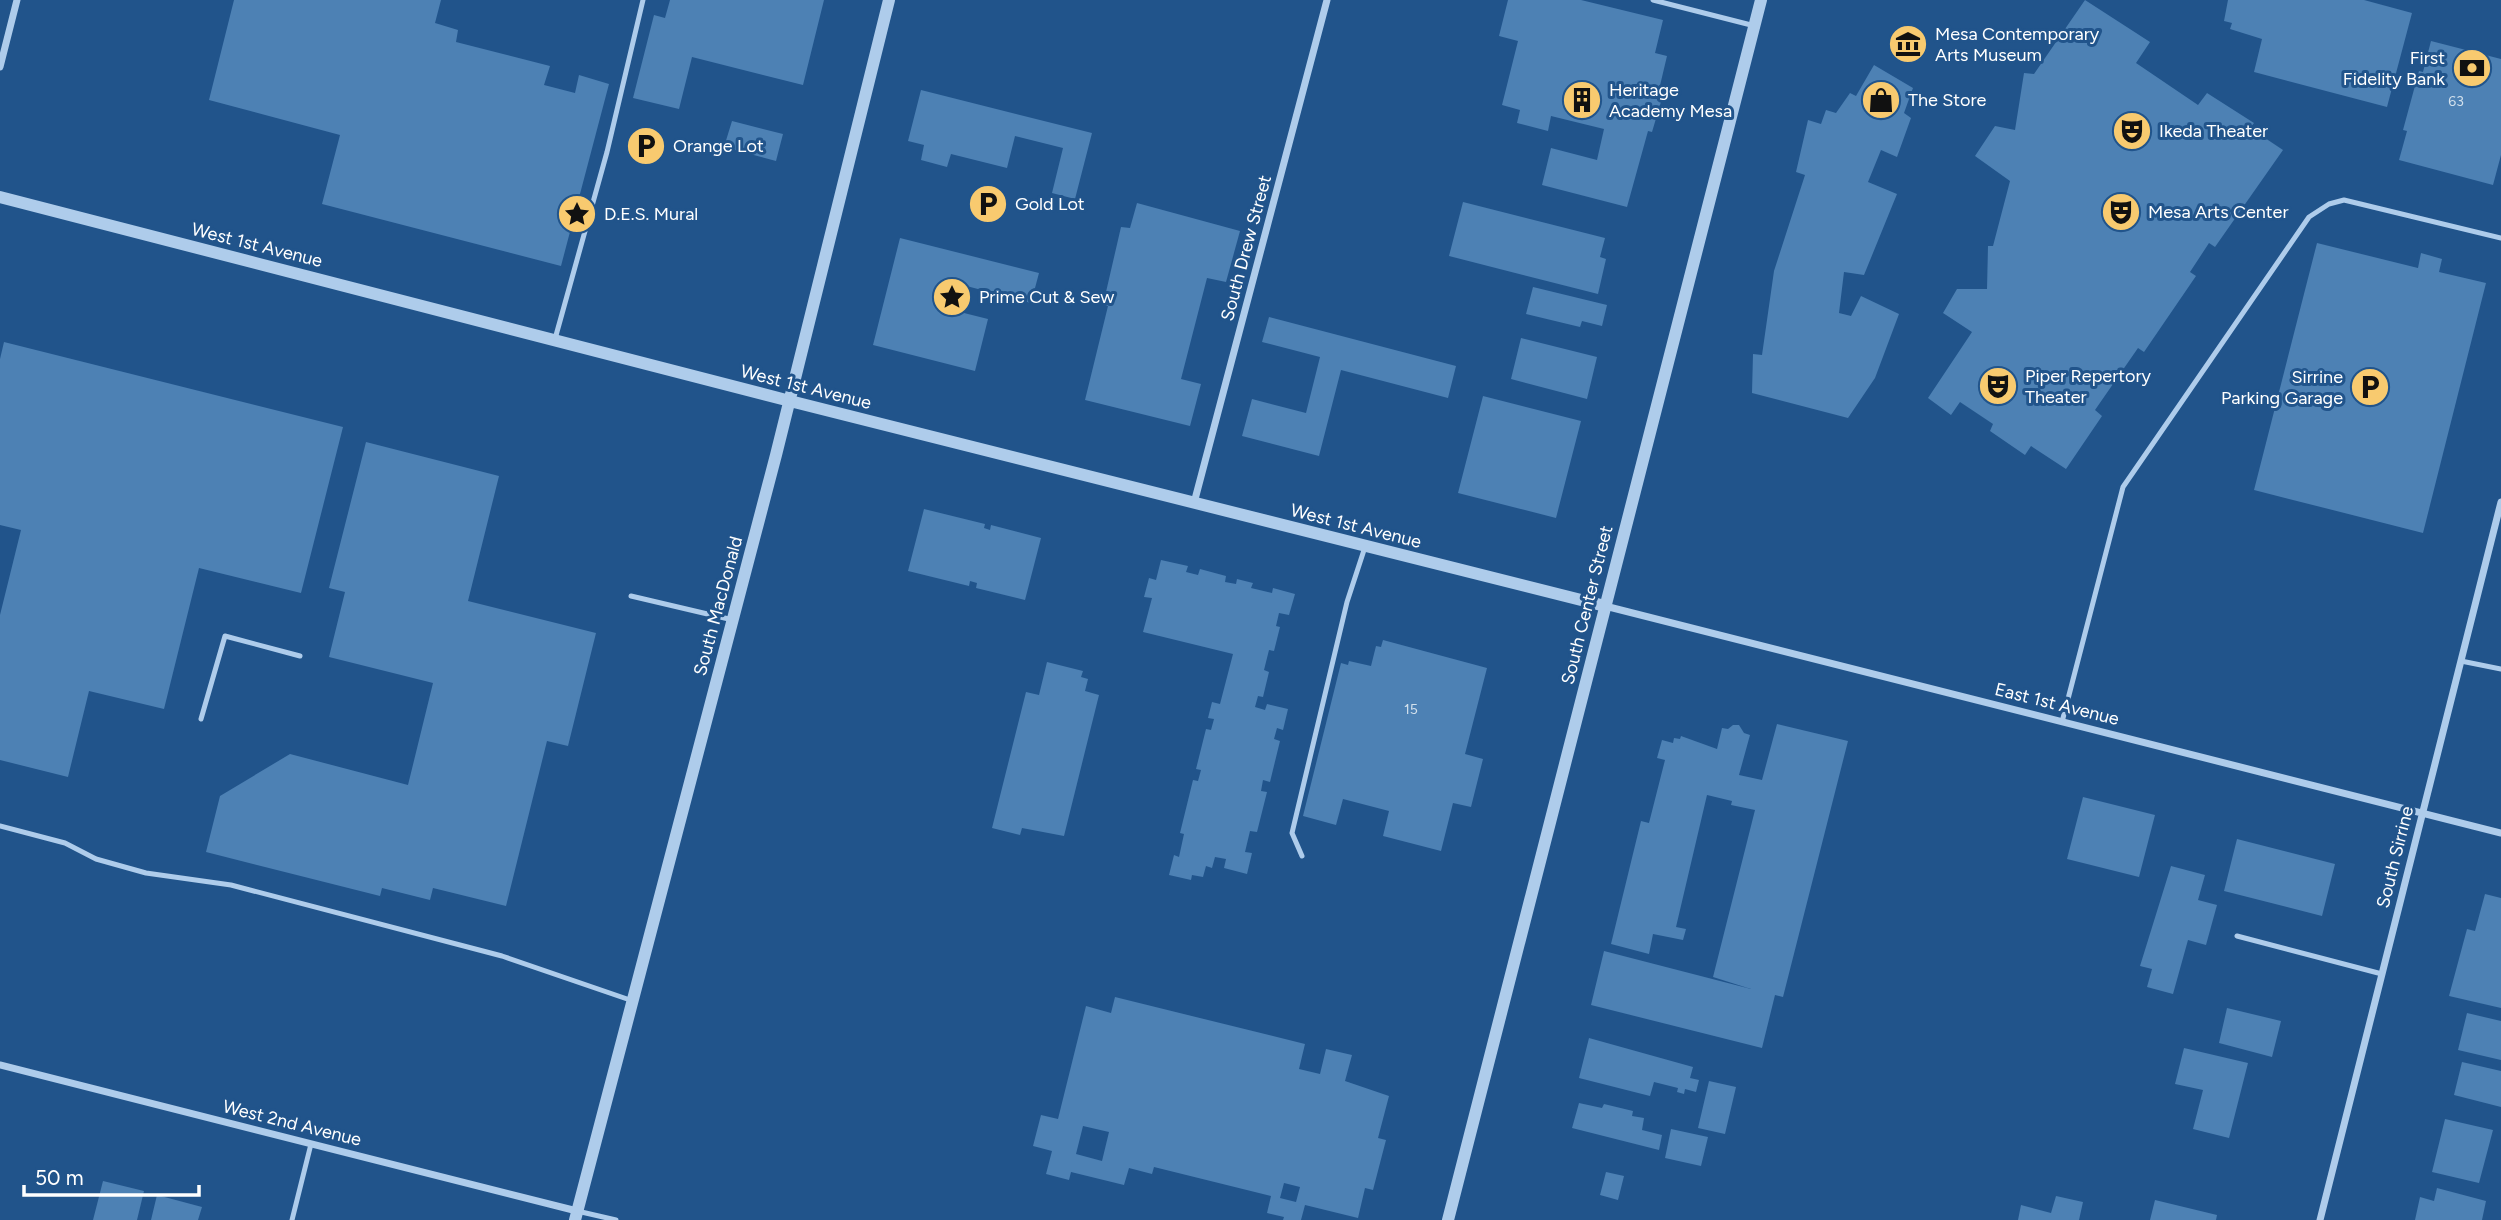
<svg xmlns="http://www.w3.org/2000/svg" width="2501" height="1220" font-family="Figtree,sans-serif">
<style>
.building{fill:#4d81b4;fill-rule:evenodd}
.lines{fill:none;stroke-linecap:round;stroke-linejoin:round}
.service{stroke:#aecceb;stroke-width:5}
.minor{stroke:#aecceb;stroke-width:7}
.tertiary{stroke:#aecceb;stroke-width:12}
.labels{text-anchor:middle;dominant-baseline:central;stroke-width:6;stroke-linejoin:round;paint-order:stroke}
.number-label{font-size:14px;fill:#d2e0ec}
.poi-label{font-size:18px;fill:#fff;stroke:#21548b;text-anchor:start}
.street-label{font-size:18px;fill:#fff;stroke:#21548b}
</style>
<rect width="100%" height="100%" fill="#21548b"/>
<path class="building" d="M234 0H441L435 23 458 30 456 42 550 66 544 85 575 93 579 75 609 84 561 266 322 204 340 135 209 100Z
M670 0H824L803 85 692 57 679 109 633 98 654 15 665 18Z
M1508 0H1581L1663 20 1655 53 1667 56 1658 94 1663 95 1652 132 1648 131 1627 207 1542 185 1551 148 1597 160 1604 129 1551 116 1548 131 1517 123 1520 110 1502 105 1518 41 1499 36Z
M2085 0 2150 42 2136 63 2198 105 2207 93 2254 123 2250 128 2283 150 2215 247 2209 243 2190 272 2196 276 2144 352 2138 348 2095 410 2102 416 2066 469 2031 446 2025 455 1990 431 1993 424 1960 402 1951 415 1928 398 1972 332 1943 313 1957 289H1987L1988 246H1993L2010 181 1975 156 1995 126 2015 130 2024 73 2034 74Z
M2228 0H2364L2412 13 2387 107 2254 72 2262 39 2230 29 2232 23 2224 21Z
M2431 41 2501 59V155L2493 185 2399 160 2407 131 2403 130 2419 71 2423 72Z
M1874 65 1913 88 1904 113 1911 118 1897 157 1881 150 1868 182 1897 194 1864 275 1844 272 1839 313 1851 316 1861 296 1899 314 1875 378 1848 418 1752 393 1753 354 1762 355 1774 271 1805 175 1796 172 1808 120 1821 124 1826 110 1836 113 1850 93 1856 96Z
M921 90 1092 133 1075 199 1052 193 1063 148 1015 136 1007 168 951 154 947 167 921 160 924 145 908 141Z
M732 121 783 134 776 161 724 147Z
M1463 202 1605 238 1600 257 1606 259 1598 294 1449 256Z
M1137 203 1240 231 1226 282 1207 278 1181 379 1201 384 1190 426 1085 400 1108 306 1103 305 1121 227 1130 228Z
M900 238 1039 273 1031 303 955 283 948 309 988 319 975 371 873 345Z
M2317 243 2418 268 2421 253 2442 259 2439 272 2486 283 2423 533 2254 490Z
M1533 287 1607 305 1602 326 1582 321 1580 327 1526 314Z
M1269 317 1456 366 1448 398 1341 370 1319 456 1242 436 1252 399 1306 413 1320 357 1262 342Z
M1521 338 1597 357 1587 399 1511 379Z
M4 342 343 427 301 593 199 568 164 709 89 691 68 777 0 760V615L21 530 0 525V359Z
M1483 396 1581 421 1556 518 1458 493Z
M366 442 499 476 468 601 596 633 568 746 547 741 506 906 433 888 430 900 382 888 380 896 206 852 220 796 290 754 408 785 433 683 329 657 345 592 329 588Z
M924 509 985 524 984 528 990 530 991 525 1041 538 1025 600 976 588 977 583 970 581 969 586 908 571Z
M1161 560 1188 566 1186 572 1198 575 1200 569 1226 576 1225 582 1236 584 1237 579 1253 583 1251 588 1272 593 1273 588 1295 594 1289 615 1279 613 1276 626 1280 627 1274 651 1269 650 1264 670 1269 672 1263 697 1258 696 1255 707 1265 710 1267 704 1288 709 1283 730 1277 728 1274 739 1280 741 1270 782 1263 780 1261 791 1267 792 1257 832 1250 831 1245 852 1252 853 1247 874 1224 868 1226 859 1215 857 1212 868 1206 866 1203 877 1192 875 1191 880 1169 875 1174 855 1179 857 1184 834 1180 833 1193 780 1198 781 1201 770 1196 769 1206 729 1211 730 1214 719 1208 718 1212 702 1220 704 1233 654 1143 632 1152 598 1144 597 1149 578 1156 580Z
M1383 640 1487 668 1465 754 1483 759 1471 807 1453 803 1441 851 1383 836 1389 811 1343 799 1336 825 1303 816 1341 663 1348 665 1349 661 1371 666 1376 646 1381 647Z
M1047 662 1083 671 1081 677 1088 679 1085 691 1099 695 1064 836 1022 828 1020 835 992 828 1026 692 1039 695Z
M1777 724 1848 741 1783 997 1775 995 1762 1048 1591 1005 1604 951 1751 989 1713 977 1755 810 1731 805 1732 801 1707 795 1676 927 1686 929 1683 940 1653 934 1649 954 1611 944 1641 821 1649 823 1665 760 1657 758 1662 740 1673 743 1674 738 1680 739 1681 736 1717 749 1722 728 1728 729 1733 725H1739L1744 733 1750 735 1739 775 1762 780Z
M2083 797 2155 815 2139 877 2067 859Z
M2237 839 2335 864 2322 916 2224 891Z
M2171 866 2205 875 2198 900 2217 905 2206 945 2188 940 2173 994 2147 987 2152 969 2140 966Z
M2485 894 2501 898V1008L2449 996 2467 929 2475 931Z
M1115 997 1305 1044 1299 1069 1320 1074 1326 1049 1352 1055 1345 1081 1389 1096 1378 1138 1386 1140 1373 1190 1365 1188 1358 1218 1305 1205 1301 1220H1283L1284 1217 1267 1213 1271 1196 1154 1167 1152 1174 1129 1168 1124 1185 1071 1172 1069 1180 1046 1174 1052 1151 1033 1146 1041 1115 1058 1119 1086 1006 1111 1013ZM1083 1126 1109 1132 1102 1161 1076 1154ZM1284 1183 1300 1187 1296 1202 1280 1198Z
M2227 1008 2281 1021 2272 1057 2219 1043Z
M2467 1013 2501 1021V1060L2458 1050Z
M1589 1038 1693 1067 1690 1078 1699 1080 1696 1092 1685 1089 1684 1094 1677 1092 1678 1088 1654 1082 1650 1096 1579 1078Z
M2184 1048 2248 1063 2229 1138 2193 1129 2203 1090 2175 1084Z
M2462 1062 2501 1071V1107L2454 1095Z
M1709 1081 1736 1087 1725 1134 1698 1128Z
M1579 1103 1602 1108 1604 1104 1633 1111 1632 1116 1644 1118 1642 1130 1662 1135 1659 1150 1572 1128Z
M2445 1119 2493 1130 2479 1183 2432 1172Z
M1671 1129 1708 1137 1701 1166 1665 1158Z
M1606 1172 1624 1176 1618 1200 1600 1195Z
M103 1181 144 1191 137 1220H93Z
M2437 1188 2486 1201 2482 1220H2415L2420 1197 2434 1201Z
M157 1195 202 1207 198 1220H151Z
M2056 1196 2083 1202 2079 1220H2018L2021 1205 2051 1213Z
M2155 1200 2217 1215 2216 1220H2150Z"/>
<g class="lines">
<path class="service" d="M1653 0 1755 26
M555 339 607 152 643 0
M631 596 733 620
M2461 661 2501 669
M201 719 225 636 300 656
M2062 722 2123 487 2309 217 2329 204 2344 200 2501 238
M0 826 65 843 96 859 146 873 231 885 502 956 633 1001
M1302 856 1292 833 1347 602 1365 547
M2237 936 2382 974
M577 1211 616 1220
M292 1220 311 1144"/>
<path class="minor" d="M0 67 17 0
M1194 503 1327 0
M1605 606 2501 833
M0 1065 577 1211
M2320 1220 2501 502"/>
<path class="tertiary" d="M0 197 790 401 1605 606
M575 1220 776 455 889 0
M1448 1220 1761 0"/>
</g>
<defs>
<g id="museum-disc" transform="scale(2.0125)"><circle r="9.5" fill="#f8ca6f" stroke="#21548b"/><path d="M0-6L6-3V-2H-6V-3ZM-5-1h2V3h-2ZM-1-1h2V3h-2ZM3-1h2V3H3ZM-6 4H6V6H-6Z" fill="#111"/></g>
<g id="bank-disc" transform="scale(2.0125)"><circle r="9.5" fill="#f8ca6f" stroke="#21548b"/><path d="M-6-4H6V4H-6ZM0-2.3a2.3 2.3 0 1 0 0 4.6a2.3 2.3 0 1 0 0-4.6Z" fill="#111"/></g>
<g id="building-disc" transform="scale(2.0125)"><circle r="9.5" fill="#f8ca6f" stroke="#21548b"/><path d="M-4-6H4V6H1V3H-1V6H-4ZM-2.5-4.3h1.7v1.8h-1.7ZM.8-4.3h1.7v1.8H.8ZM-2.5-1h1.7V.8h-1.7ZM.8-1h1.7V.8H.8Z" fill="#111"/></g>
<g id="shop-disc" transform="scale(2.0125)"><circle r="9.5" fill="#f8ca6f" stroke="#21548b"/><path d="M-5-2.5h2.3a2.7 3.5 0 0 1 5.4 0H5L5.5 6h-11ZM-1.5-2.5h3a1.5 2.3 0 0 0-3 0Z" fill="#111"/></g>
<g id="theatre-disc" transform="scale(2.0125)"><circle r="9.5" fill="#f8ca6f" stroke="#21548b"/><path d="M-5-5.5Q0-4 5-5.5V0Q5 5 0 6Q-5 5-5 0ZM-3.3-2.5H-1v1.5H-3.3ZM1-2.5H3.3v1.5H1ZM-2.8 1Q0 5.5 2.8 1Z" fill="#111"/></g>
<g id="parking-disc" transform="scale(2.0125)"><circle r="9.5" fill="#f8ca6f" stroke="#21548b"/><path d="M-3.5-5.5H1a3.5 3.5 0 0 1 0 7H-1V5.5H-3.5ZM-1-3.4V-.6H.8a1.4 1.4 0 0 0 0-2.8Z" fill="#111"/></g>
<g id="sight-disc" transform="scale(2.0125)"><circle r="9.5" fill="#f8ca6f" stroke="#21548b"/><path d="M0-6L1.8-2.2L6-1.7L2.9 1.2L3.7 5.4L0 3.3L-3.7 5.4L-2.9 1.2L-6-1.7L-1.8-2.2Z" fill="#111"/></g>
</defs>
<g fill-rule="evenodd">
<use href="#museum-disc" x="1908" y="44"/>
<use href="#bank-disc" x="2472" y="68"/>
<use href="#building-disc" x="1582" y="100"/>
<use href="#shop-disc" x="1881" y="100"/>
<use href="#theatre-disc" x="2132" y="131"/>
<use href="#parking-disc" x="646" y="146"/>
<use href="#parking-disc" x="988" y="204"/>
<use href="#theatre-disc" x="2121" y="212"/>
<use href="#sight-disc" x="577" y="214"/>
<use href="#sight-disc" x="952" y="297"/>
<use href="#theatre-disc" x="1998" y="386"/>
<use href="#parking-disc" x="2370" y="387"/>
</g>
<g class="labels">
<g class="number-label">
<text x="2456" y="101">63</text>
<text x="1411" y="709">15</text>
</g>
<g class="poi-label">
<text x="1935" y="34">Mesa Contemporary<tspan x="1935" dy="21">Arts Museum</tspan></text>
<text x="2445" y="58" text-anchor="end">First<tspan x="2445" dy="21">Fidelity Bank</tspan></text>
<text x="1609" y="90">Heritage<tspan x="1609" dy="21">Academy Mesa</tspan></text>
<text x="1908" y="100">The Store</text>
<text x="2159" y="131">Ikeda Theater</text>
<text x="673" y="146">Orange Lot</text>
<text x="1015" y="204">Gold Lot</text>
<text x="2148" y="212">Mesa Arts Center</text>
<text x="604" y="214">D.E.S. Mural</text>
<text x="979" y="297">Prime Cut &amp; Sew</text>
<text x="2025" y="376">Piper Repertory<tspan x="2025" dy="21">Theater</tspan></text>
<text x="2343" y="377" text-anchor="end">Sirrine<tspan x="2343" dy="21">Parking Garage</tspan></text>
</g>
<g class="street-label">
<text transform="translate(257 245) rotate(14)">West 1st Avenue</text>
<text transform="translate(1246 248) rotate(-75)">South Drew Street</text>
<text transform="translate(806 387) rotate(14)">West 1st Avenue</text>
<text transform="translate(1356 526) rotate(14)">West 1st Avenue</text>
<text transform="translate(1587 605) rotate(-76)">South Center Street</text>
<text transform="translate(718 606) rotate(-75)">South MacDonald</text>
<text transform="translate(2057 704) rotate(14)">East 1st Avenue</text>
<text transform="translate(2395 857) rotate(-76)">South Sirrine</text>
<text transform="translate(292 1123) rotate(14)">West 2nd Avenue</text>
</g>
</g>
<path d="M24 1185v10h175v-10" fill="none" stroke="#ffffff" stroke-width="3.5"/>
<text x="35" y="1185" font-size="21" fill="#ffffff" stroke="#21548b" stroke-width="5" paint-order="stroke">50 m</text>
</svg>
